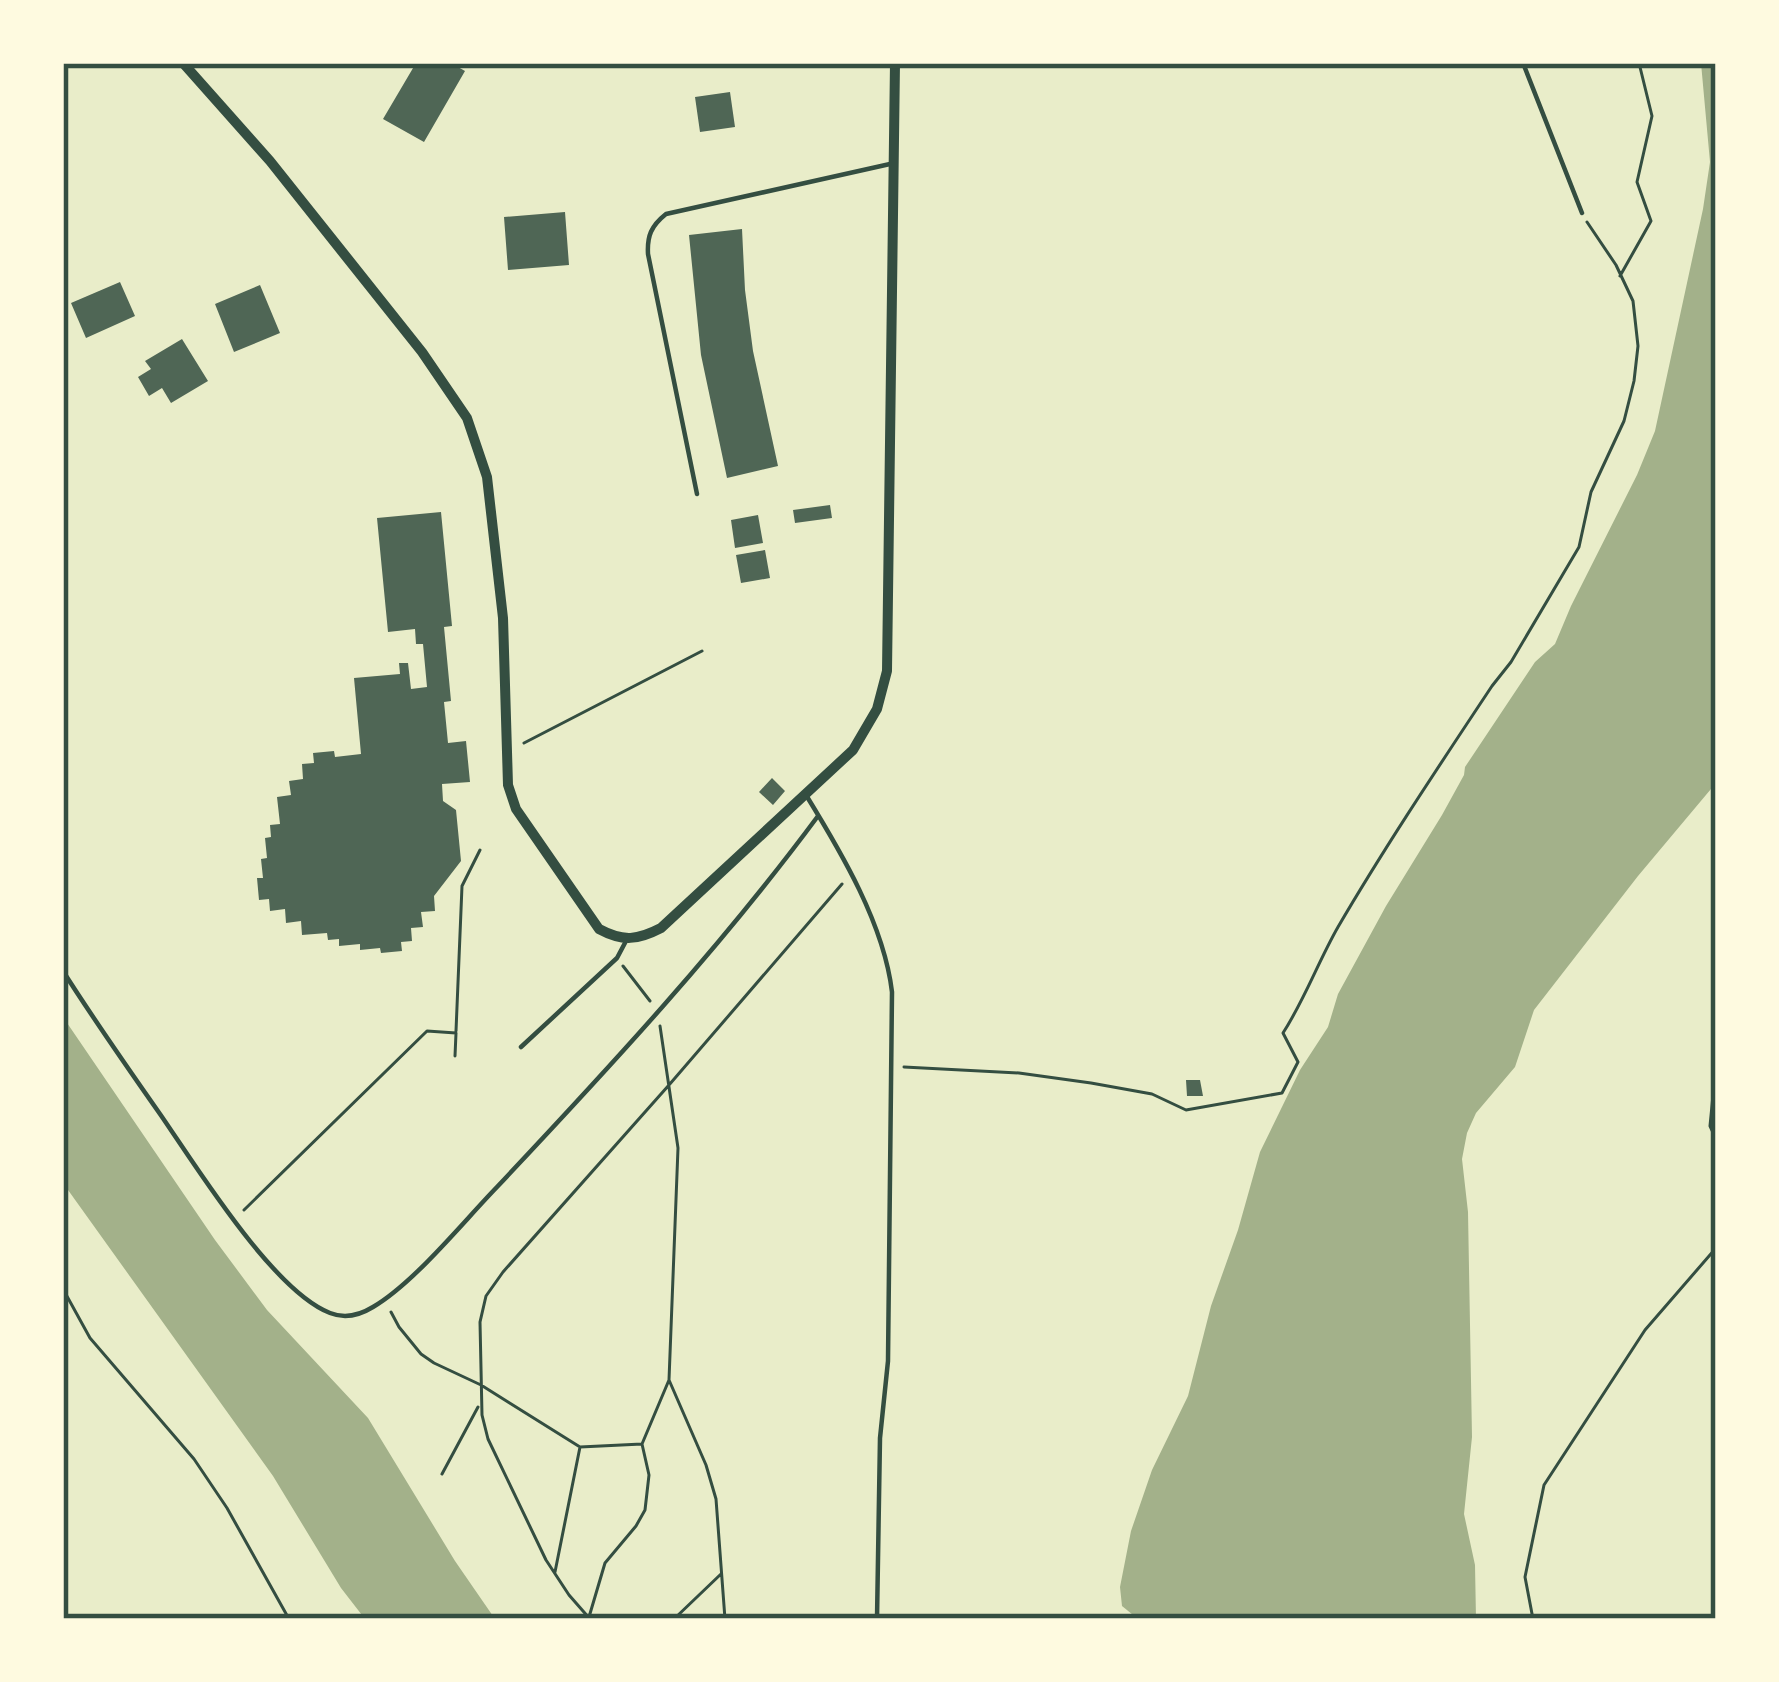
<svg xmlns="http://www.w3.org/2000/svg" width="1779" height="1682" font-family="'Work Sans',sans-serif">
<style>
.water{fill:#a3b18a}
.building{fill:#4f6655}
.lines{fill:none;stroke-linecap:round;stroke-linejoin:round}
.path{stroke:#344e41;stroke-width:3}
.service{stroke:#344e41;stroke-width:4.5}
.minor{stroke:#344e41;stroke-width:10}
.neatline{fill:none;stroke:#344e41;stroke-width:4.5}
</style>
<rect width="100%" height="100%" fill="#e9edc9"/>
<path class="water" d="M1701 63H1716V783L1638 876 1534 1010 1515 1067 1476 1113 1467 1133 1462 1159 1468 1212 1472 1437 1464 1514 1475 1565 1476 1619H1138L1122 1606 1120 1587 1131 1531 1152 1470 1188 1396 1211 1306 1238 1230 1260 1152 1300 1070 1328 1027 1338 994 1386 906 1442 815 1464 775 1465 767 1535 662 1555 644 1571 606 1637 475 1655 431 1703 209 1710 162Z
M63 1017 215 1240 267 1310 368 1418 455 1561 495 1619H365L341 1588 273 1476 63 1183Z"/>
<path class="building" d="M416 63H451L465 71 424 142 383 119Z
M730 92 735 127 700 132 695 97Z
M565 212 569 265 508 270 504 217Z
M742 229 745 290 753 351 778 466 727 478 701 355 689 235Z
M120 282 135 316 86 338 71 303Z
M260 285 280 333 234 352 215 304Z
M182 339 208 381 171 403 162 388 149 396 138 377 151 369 145 361Z
M830 505 832 518 795 523 793 510Z
M441 512 452 626 444 627 451 701 444 702 448 743 466 741 470 782 442 784 443 801 456 810 461 861 434 896 435 911 421 912 423 927 411 928 412 941 401 942 402 951 381 953 380 948 360 950V944L339 946V939L328 940 327 933 302 935 301 921 286 923 285 909 270 911 269 899 259 900 257 878H263L261 859 267 858 265 838 271 837 270 825 280 824 277 797 291 795 289 781 303 779 302 764 314 763 313 753 334 751 335 757 361 754 354 678 400 674 399 663H408L411 689 427 687 423 644H416L415 629 388 632 377 518Z
M758 515 763 543 735 548 731 520Z
M765 550 770 578 741 583 736 555Z
M772 778 785 791 773 805 759 792Z
M1186 1080H1200L1203 1096H1187Z"/>
<g class="lines">
<path class="path" d="M1620 276 1651 221 1637 182 1652 116 1639 63
M524 743 702 651
M623 966 650 1001
M660 1026 678 1148 669 1380 706 1465 716 1499 725 1619
M456 1031 462 886 480 850
M1716 1065 1710 1126 1716 1139
M904 1067 1019 1073 1091 1083 1152 1094 1186 1110 1282 1093 1298 1062 1283 1033C1305 999 1318 962 1338 927 1386 845 1439 766 1492 686L1511 662 1579 547 1591 492 1624 421 1634 381 1638 346 1633 301 1616 265 1587 222
M244 1210 427 1031 456 1033 455 1056
M63 1289 90 1338 194 1459 227 1508 289 1619
M391 1312 399 1327 421 1354 434 1363 481 1385 580 1447 642 1444
M442 1474 478 1407
M555 1572 580 1447
M589 1617 605 1563 636 1526 645 1510 649 1475 642 1444 669 1380
M590 1619 569 1595 546 1560 488 1439 482 1415 480 1322 486 1296 503 1272 669 1085 842 884
M674 1619 721 1574
M1213 1619 1214 1616 1221 1619
M1533 1619 1525 1577 1544 1485 1645 1330 1716 1248"/>
<path class="service" d="M1523 63 1582 213
M697 494 648 254C647 236 651 226 666 214L890 164
M806 795C841 852 884 924 892 992L888 1361 880 1438 877 1619
M63 971C94 1020 127 1067 160 1114 196 1166 273 1291 330 1313 345 1319 360 1315 373 1307 414 1283 463 1222 497 1187 609 1068 721 947 818 816
M521 1047 617 958 626 941"/>
<path class="minor" d="M183 63 270 161 422 352 467 418 487 477 503 618 508 785 516 809 599 929C623 942 638 940 661 928L853 750 877 709 887 671 895 63"/>
</g>
<rect width="1779" height="1682" fill="none" stroke="#fefae0" stroke-width="132"/>
<rect x="66" y="66" width="1647" height="1550" class="neatline"/>
</svg>
